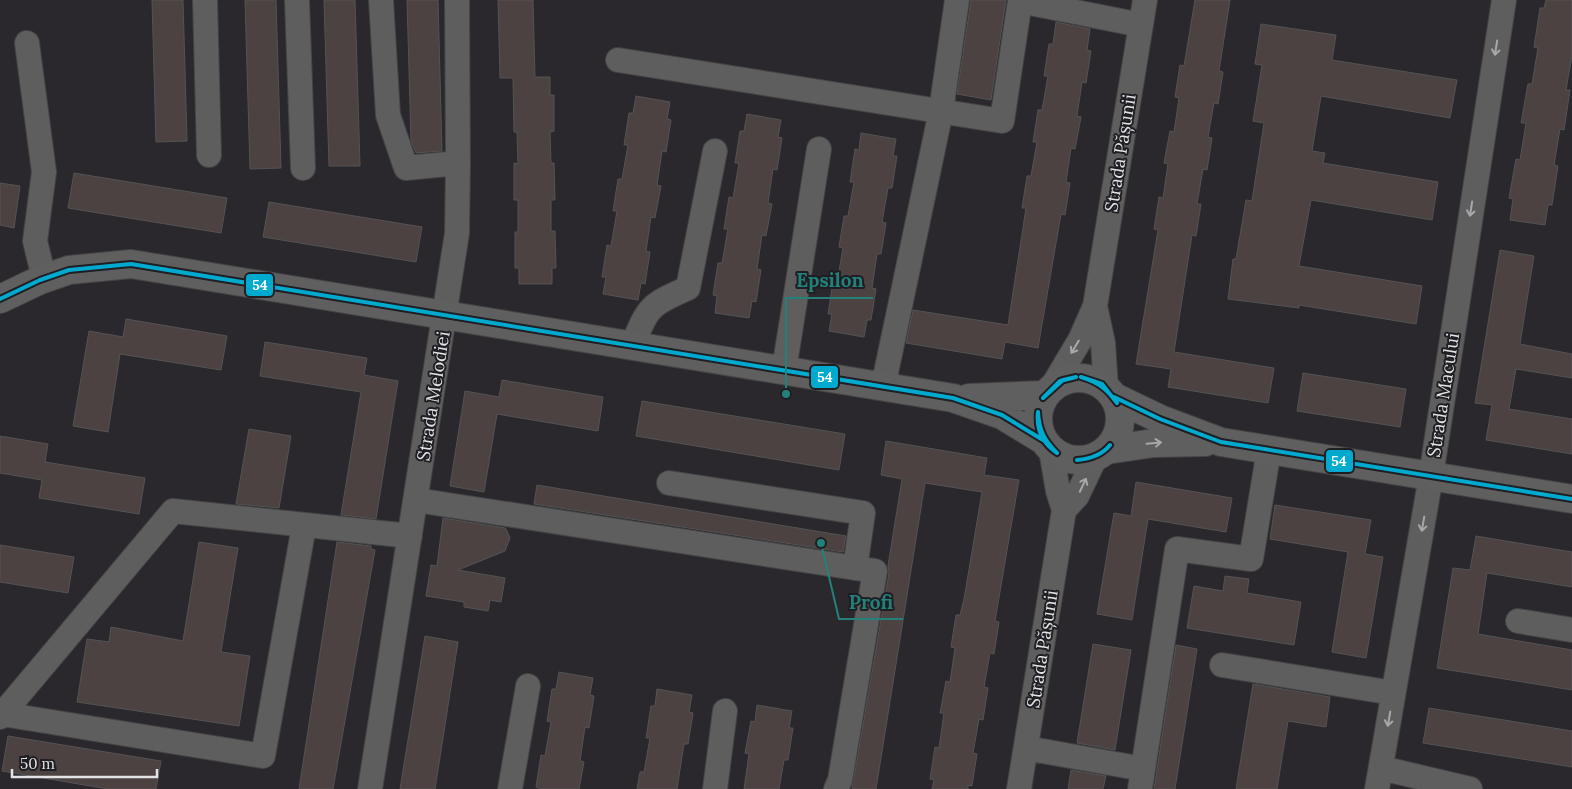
<svg xmlns="http://www.w3.org/2000/svg" width="1572" height="789" font-family="Lora,serif">
<style>
.building{fill:#4c4242;stroke:#545354}
.lines{fill:none;stroke-linecap:round;stroke-linejoin:round}
.minor-casing{stroke:#444345;stroke-width:26}
.major-casing{stroke:#444345;stroke-width:30}
.minor{stroke:#5f5e5e;stroke-width:24}
.major{stroke:#605f5f;stroke-width:28}
.bus-1-casing{stroke:#1f1e23;stroke-width:8}
.bus-1{stroke:#00a9ce;stroke-width:4}
.oneway{stroke:#a8a7a9}
.oneway2{stroke:#a8a8a9}
.labels{text-anchor:middle;dominant-baseline:central;stroke-width:4;stroke-linejoin:round;paint-order:stroke}
.street-label{font-size:18px;fill:#e3e3e6;stroke:#1f1e23}
.leader{fill:none;stroke:#24817a;stroke-width:2}
.callout-dot{fill:#24817a;stroke:#1f1e23;stroke-width:2}
.callout-label{font-size:19px;text-anchor:middle;font-weight:bold;fill:#24817a;stroke:#1f1e23;stroke-width:4;stroke-linejoin:round;paint-order:stroke}
.line-badge{stroke:#1f1e23;stroke-width:2}
.badge-label{font-size:14px;text-anchor:middle;font-weight:bold;fill:#fff}
</style>
<rect width="100%" height="100%" fill="#2a282c"/>
<path class="building" d="M152 0H183L187 141 156 142Z
M245 0H276L281 168 250 169Z
M324 0H355L360 166H329Z
M407 0H438L442 151 416 153 411 141Z
M498 0H533L535 77H550V95H554V131L550 132 551 163H554L555 200H551V231H555L556 268H552V284H519V268H515V232H518V200H514V163L518 164 517 132H514L513 78H500Z
M971 0H1006L991 100 957 94Z
M1195 0H1230L1219 71 1223 72 1218 104 1214 103 1208 137 1212 138 1207 170 1203 169 1197 204H1201L1196 236 1192 235 1174 352 1274 368 1268 403 1168 387 1171 369 1136 364 1158 230 1154 229 1159 197 1163 198 1168 164 1164 163 1170 131 1174 132 1179 98 1175 97 1180 65 1184 66Z
M1546 0H1572V55L1566 90H1570L1564 130 1560 129 1554 165 1558 166 1552 205H1548L1545 225 1510 220 1513 199 1509 198 1516 159 1520 160 1526 123H1521L1528 84H1532L1538 48 1534 47 1540 8H1544Z
M1056 22 1090 29 1087 50 1091 51 1086 83 1082 82 1077 116 1081 117 1075 149 1071 148 1066 182 1070 183 1065 215 1061 214 1038 348 1005 342 1002 359 906 343 913 310 1008 325 1026 208H1022L1027 176H1031L1037 142H1033L1038 110H1042L1048 76H1044L1049 44H1053Z
M1261 24 1336 35 1332 60 1457 80 1450 118 1321 96 1312 151 1325 153 1323 163 1438 182 1432 220 1311 200 1299 266 1422 286 1416 324 1299 305V308L1228 299 1233 259H1236L1246 200 1252 201 1264 123 1253 121 1262 65 1255 64Z
M636 96 670 102 667 119 671 120 666 152 662 151 657 185 661 186 655 218 651 217 646 251 650 252 645 284 641 283 638 300 603 294 606 277H602L607 245 611 246 617 211H613L618 179H622L628 145H624L629 113H633Z
M747 114 781 120 778 137 782 138 777 170 773 169 768 203 772 204 766 236 762 235 757 269 761 270 756 302 752 301 749 318 715 313 717 296 713 295 718 263H722L728 229H724L729 197 733 198 739 163H735L740 131H744Z
M861 133 896 139 893 156H897L892 188H888L882 222 886 223 881 254H877L872 288 876 289 871 320H867L864 337 829 331 832 314H828L833 282H837L843 248 839 247 844 216H848L854 182H850L855 149 859 150Z
M74 173 227 198 221 233 68 208Z
M0 183 20 186 14 228 0 225Z
M269 202 422 227 416 262 263 237Z
M1500 250 1534 256 1520 344 1572 354V378L1516 369 1509 409 1572 419V454L1486 440 1492 405 1475 403Z
M126 319 227 336 221 370 120 354 108 432 73 426 89 331 123 337Z
M265 342 367 358 364 375 398 381 376 519 341 515 361 392 260 376Z
M1303 373 1406 389 1400 427 1297 411Z
M502 380 603 397 598 431 497 414 484 492 450 486 465 391 499 397Z
M642 401 845 434 839 470 636 436Z
M249 429 291 436 279 508 236 504Z
M0 436 48 444 45 462 145 478 139 514 39 498 42 480 0 473Z
M886 441 987 458 984 475 1019 480 995 621 999 622 994 654 990 653 984 687 988 688 983 720 979 719 973 753 977 754 972 786 968 785V789H932L934 780 930 779 935 747 939 748 944 713H940L946 681 950 682 955 648 951 647 956 615H960L964 599 982 492 925 483 876 789H852L889 573 888 566 902 479 881 475Z
M1136 482 1232 498 1226 532 1148 519 1132 620 1097 614 1114 513 1131 516Z
M537 485 846 536 843 552 534 504Z
M1275 505 1371 520 1365 554 1383 557 1366 658 1332 652 1348 552 1270 539Z
M443 518 505 528 507 531 510 538 505 551 458 570 505 578 501 602 490 600 488 611 464 607V602L426 596 431 565 437 566Z
M1476 536 1572 552V587L1487 573 1478 634 1572 650V690L1437 668 1453 568 1470 570Z
M199 542 238 548 221 652 250 656 239 726 77 702 87 639 109 642 111 627 183 641Z
M337 542 371 546V549L375 550 333 789H299Z
M0 545 74 557 68 593 0 582Z
M1225 576 1249 579 1247 593 1301 602 1294 645 1187 628 1194 586 1223 591Z
M425 636 458 642 435 789H400Z
M1093 644 1131 650 1115 750 1077 743Z
M1176 645 1197 649 1175 789H1154Z
M559 672 593 678 590 695 594 696 589 728 585 727 580 761 584 762 579 789H540L536 787 541 755 545 756 551 722 547 721 552 689H556Z
M1253 684 1330 697 1326 727 1288 721 1277 789H1236Z
M657 689 692 695 689 712 693 713 688 744H684L677 789H637L640 772H644L650 738H646L651 706H655Z
M757 705 792 711 789 728H793L788 760H784L779 789H744L749 754 745 753 751 721 755 722Z
M1429 708 1572 731V767L1423 743Z
M8 736 161 761 156 789H108L2 771Z
M1071 770 1106 776 1103 789H1068Z"/>
<g class="lines">
<g class="minor-casing">
<path id="minor" d="M205 0 209 155
M297 0 303 168
M381 0 388 115 406 168 458 163
M27 43 44 172 35 241 44 278
M618 60 1002 121 1020 1 1141 25
M1095 306 1103 343 1106 388
M632 346C649 306 648 306 688 288L715 151
M784 370 819 149
M883 387 941 111 957 0
M1052 387 1080 340 1095 306 1145 0
M669 483 863 513 855 568
M416 500 875 571 840 780 836 789
M1064 510 1077 496 1096 456
M1518 621 1572 630
M1222 665 1393 693
M2 714 263 756 304 526
M0 717 173 511 410 536
M1026 748 1143 769
M1381 768 1470 789
M370 789 457 233 458 163 457 0
M510 789 528 686
M715 789 725 711
M1019 789 1064 510 1058 491 1051 450
M1140 789 1177 549 1251 559 1269 450
M1377 789 1431 476 1504 0"/>
</g>
<g class="major-casing">
<path id="major" d="M0 299 40 280 69 270 131 264 953 398 1002 415 1043 440
M1038 419a41 41 0 1 1 82 0a41 41 0 1 1-82 0Z
M1114 397 1160 419 1221 442 1572 499
M969 398 1044 395
M1106 450 1154 443 1205 442"/>
</g>
<use href="#minor" class="minor"/>
<use href="#major" class="major"/>
<g class="bus-1-casing">
<path id="bus-1" d="M0 299 40 280 69 270 131 264 953 398 1002 415 1043 440
M1081 377 1102 384 1117 403
M1081 377C1098 382 1107 389 1117 403
M1114 397 1160 419 1221 442 1572 499
M1043 398 1060 381 1076 377
M1043 398 1063 380 1076 377
M1038 412C1039 430 1044 440 1057 453
M1038 412C1036 430 1042 443 1057 453
M1077 460C1089 459 1102 455 1110 445"/>
</g>
<use href="#bus-1" class="bus-1"/>
</g>
<defs><path id="oneway-shaft" d="M-6 0H5M1.5-3L5.5 0L1.5 3" fill="none" stroke-width="1.6" stroke-linecap="round" stroke-linejoin="round" transform="scale(1.25)"/></defs>
<g class="oneway">
<use href="#oneway-shaft" transform="translate(1496 48) rotate(99)"/>
<use href="#oneway-shaft" transform="translate(1471 209) rotate(99)"/>
<use href="#oneway-shaft" transform="translate(1075 347) rotate(121)"/>
<use href="#oneway-shaft" transform="translate(1083 485) rotate(-65)"/>
<use href="#oneway-shaft" transform="translate(1423 524) rotate(100)"/>
<use href="#oneway-shaft" transform="translate(1389 719) rotate(100)"/>
</g>
<use class="oneway2" href="#oneway-shaft" transform="translate(1154 443) rotate(-5)"/>
<g class="labels">
<g class="street-label">
<text transform="translate(1120 153) rotate(-81)">Strada Pășunii</text>
<text transform="translate(1443 395) rotate(-81)">Strada Macului</text>
<text transform="translate(433 396) rotate(-81)">Strada Melodiei</text>
<text transform="translate(1042 649) rotate(-81)">Strada Pășunii</text>
</g>
</g>
<path class="leader" d="M786 394L786 298H873M821 543L839 619H903"/>
<g class="callout-dot">
<circle cx="786" cy="394" r="5"/>
<circle cx="821" cy="543" r="5"/>
</g>
<g class="callout-label">
<text x="830" y="287">Epsilon</text>
<text x="871" y="609">Profi</text>
</g>
<g class="line-badge">
<rect x="245" y="273" width="29" height="24" rx="5" fill="#00a9ce"/>
<rect x="810" y="365" width="29" height="24" rx="5" fill="#00a9ce"/>
<rect x="1325" y="449" width="29" height="24" rx="5" fill="#00a9ce"/>
</g>
<g class="badge-label">
<text x="260" y="290">54</text>
<text x="825" y="382">54</text>
<text x="1339" y="466">54</text>
</g>
<path d="M12 769v8h145v-8" fill="none" stroke="#e3e3e6" stroke-width="2.5"/>
<text x="20" y="769" font-size="15" fill="#e3e3e6" stroke="#1f1e23" stroke-width="4" paint-order="stroke">50 m</text>
</svg>
